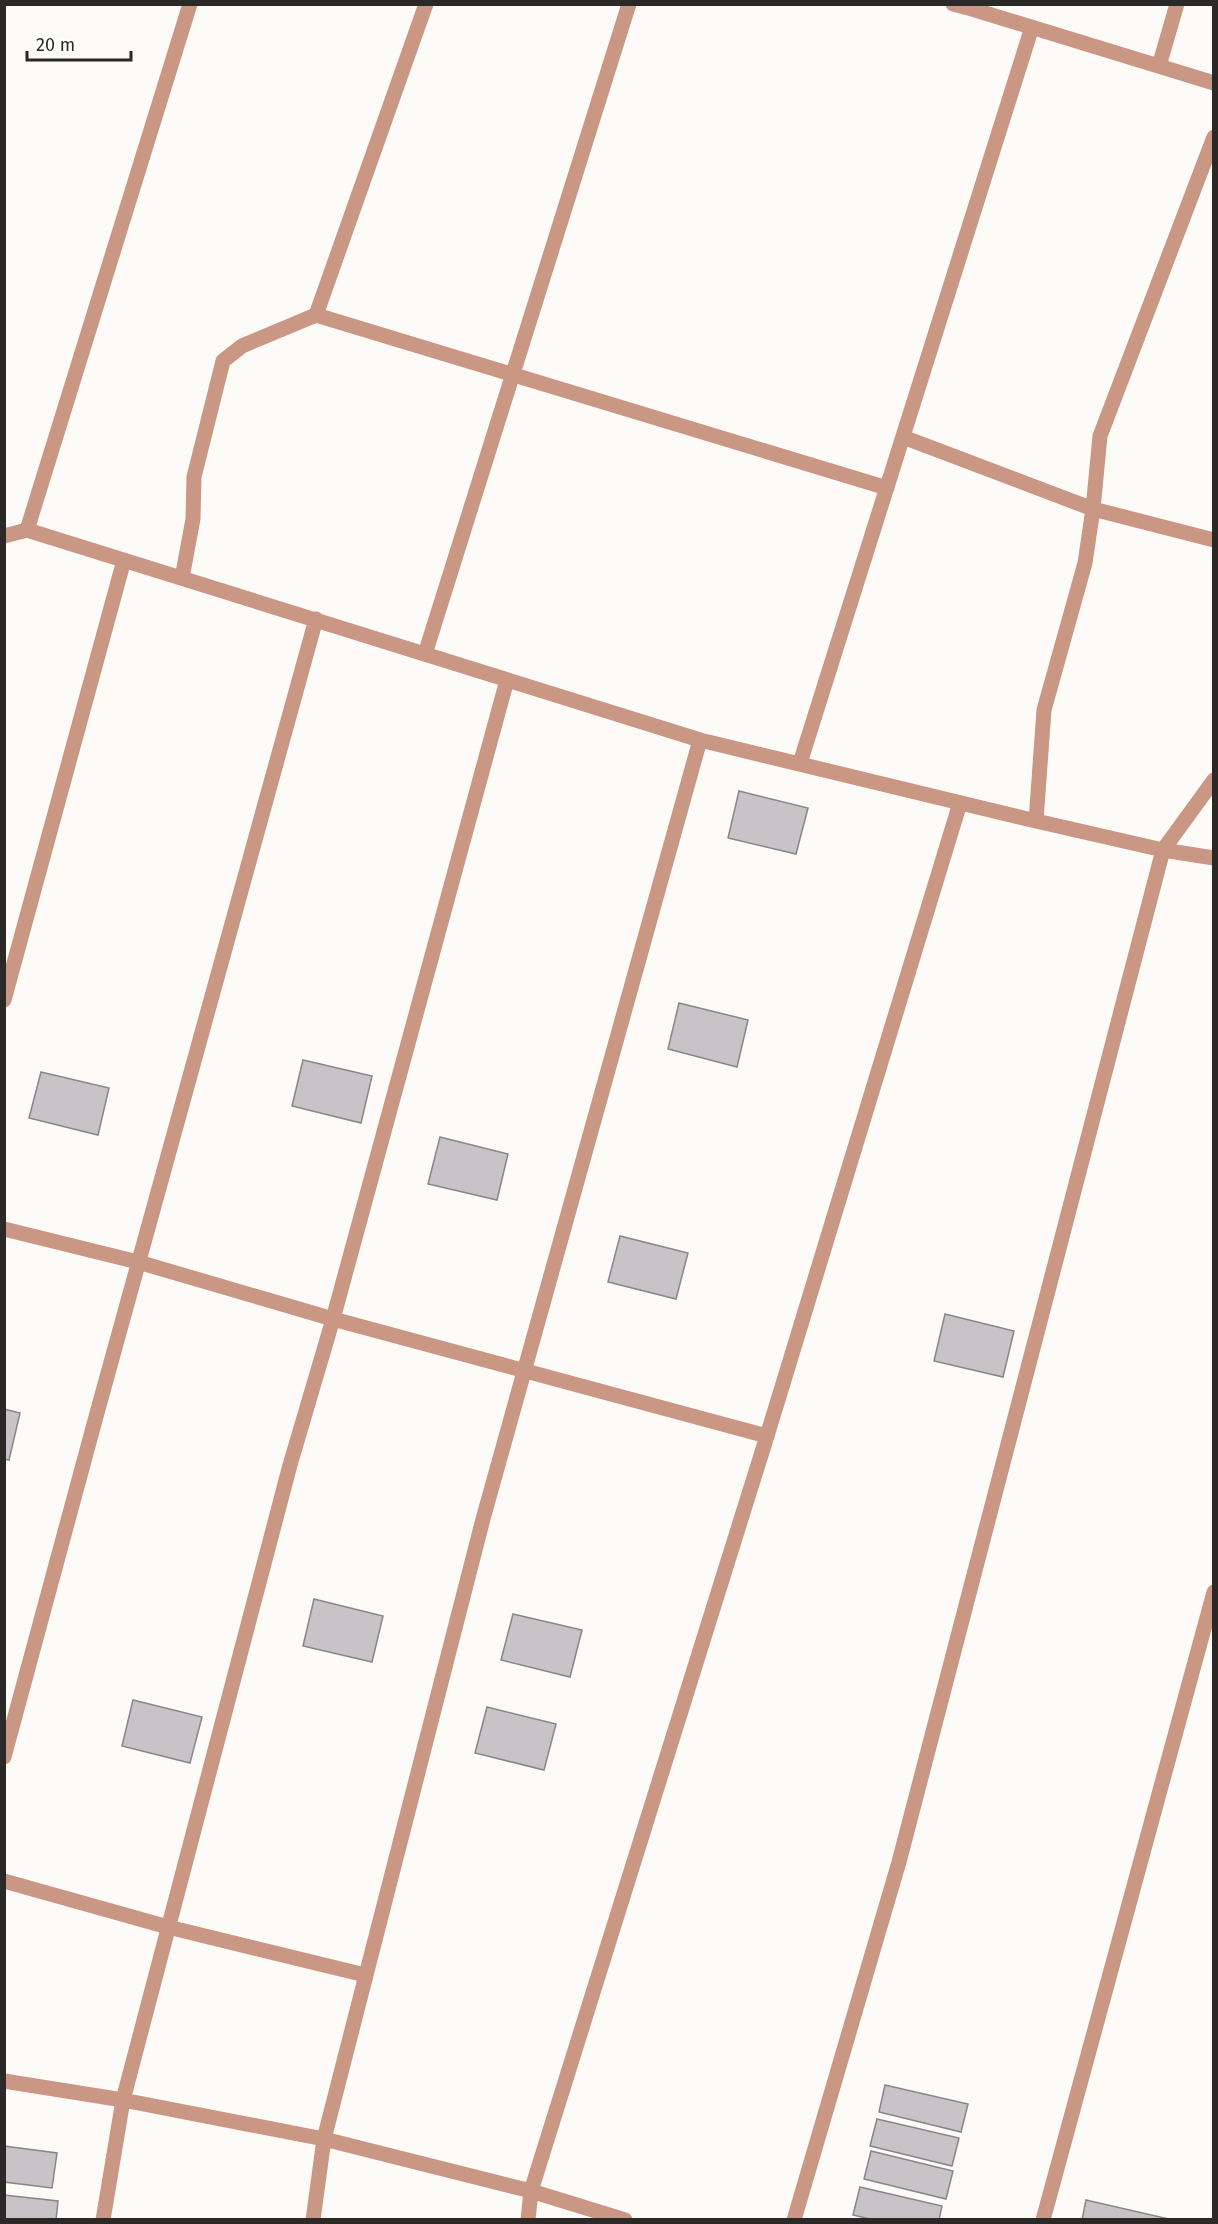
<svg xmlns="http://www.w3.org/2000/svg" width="1218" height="2224" font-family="'Fira Sans',sans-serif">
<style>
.building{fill:#c7c3c7;stroke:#898689;stroke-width:1.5}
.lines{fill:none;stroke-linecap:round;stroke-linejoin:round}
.minor{stroke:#cb9785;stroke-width:15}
</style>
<rect width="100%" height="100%" fill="#fdfbf7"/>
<path class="building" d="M739 791 808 808 796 854 728 838Z
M679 1003 748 1020 737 1067 668 1049Z
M303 1060 372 1076 361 1123 292 1106Z
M41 1072 109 1088 98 1135 29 1118Z
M440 1137 508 1154 497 1200 428 1184Z
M620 1236 688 1253 676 1299 608 1282Z
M945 1314 1014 1331 1003 1377 934 1361Z
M4 1409 20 1413 9 1460 4 1459Z
M314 1599 383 1616 372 1662 303 1646Z
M513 1614 582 1630 570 1677 501 1660Z
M133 1700 202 1717 190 1763 122 1746Z
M487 1707 556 1724 544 1770 475 1753Z
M885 2085 968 2104 961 2132 879 2112Z
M877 2119 959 2138 952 2166 870 2146Z
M4 2146 57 2153 52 2188 4 2182Z
M871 2151 953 2171 946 2199 864 2179Z
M860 2187 942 2206 939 2220H874L853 2215Z
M4 2195 58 2201 56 2220H4Z
M1086 2200 1169 2219V2220H1082Z"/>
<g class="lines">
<path class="minor" d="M953 4 972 9 1214 83
M1159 66 1177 4
M316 315 426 4
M903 437 1093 509 1214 540
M27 530 190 4
M4 536 27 530 700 740 1036 821 1163 850 1214 858
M182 578 193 519 194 477 223 361 242 346 316 315 887 488
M425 654 629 4
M800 763 1032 27
M1036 821 1044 710 1085 563 1093 509 1100 436 1214 137
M4 1000 124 560
M4 1229 138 1262 333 1319 767 1436
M4 1757 97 1413 316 619
M4 1881 168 1927 365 1975
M4 2081 123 2100 324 2139 531 2191 625 2220
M103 2220 123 2100 290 1465 333 1319 507 680
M313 2220 324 2139 483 1519 700 740
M528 2220 531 2191 767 1436 960 803
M794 2220 899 1862 1163 850 1214 780
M1043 2220 1214 1592"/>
</g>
<rect width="1218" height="2224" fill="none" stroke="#2a2927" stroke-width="12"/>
<path d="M27 51v9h104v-9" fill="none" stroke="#2a2927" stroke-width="3"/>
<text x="36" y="51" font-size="18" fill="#2a2927" stroke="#ffffff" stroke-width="4.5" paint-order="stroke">20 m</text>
</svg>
